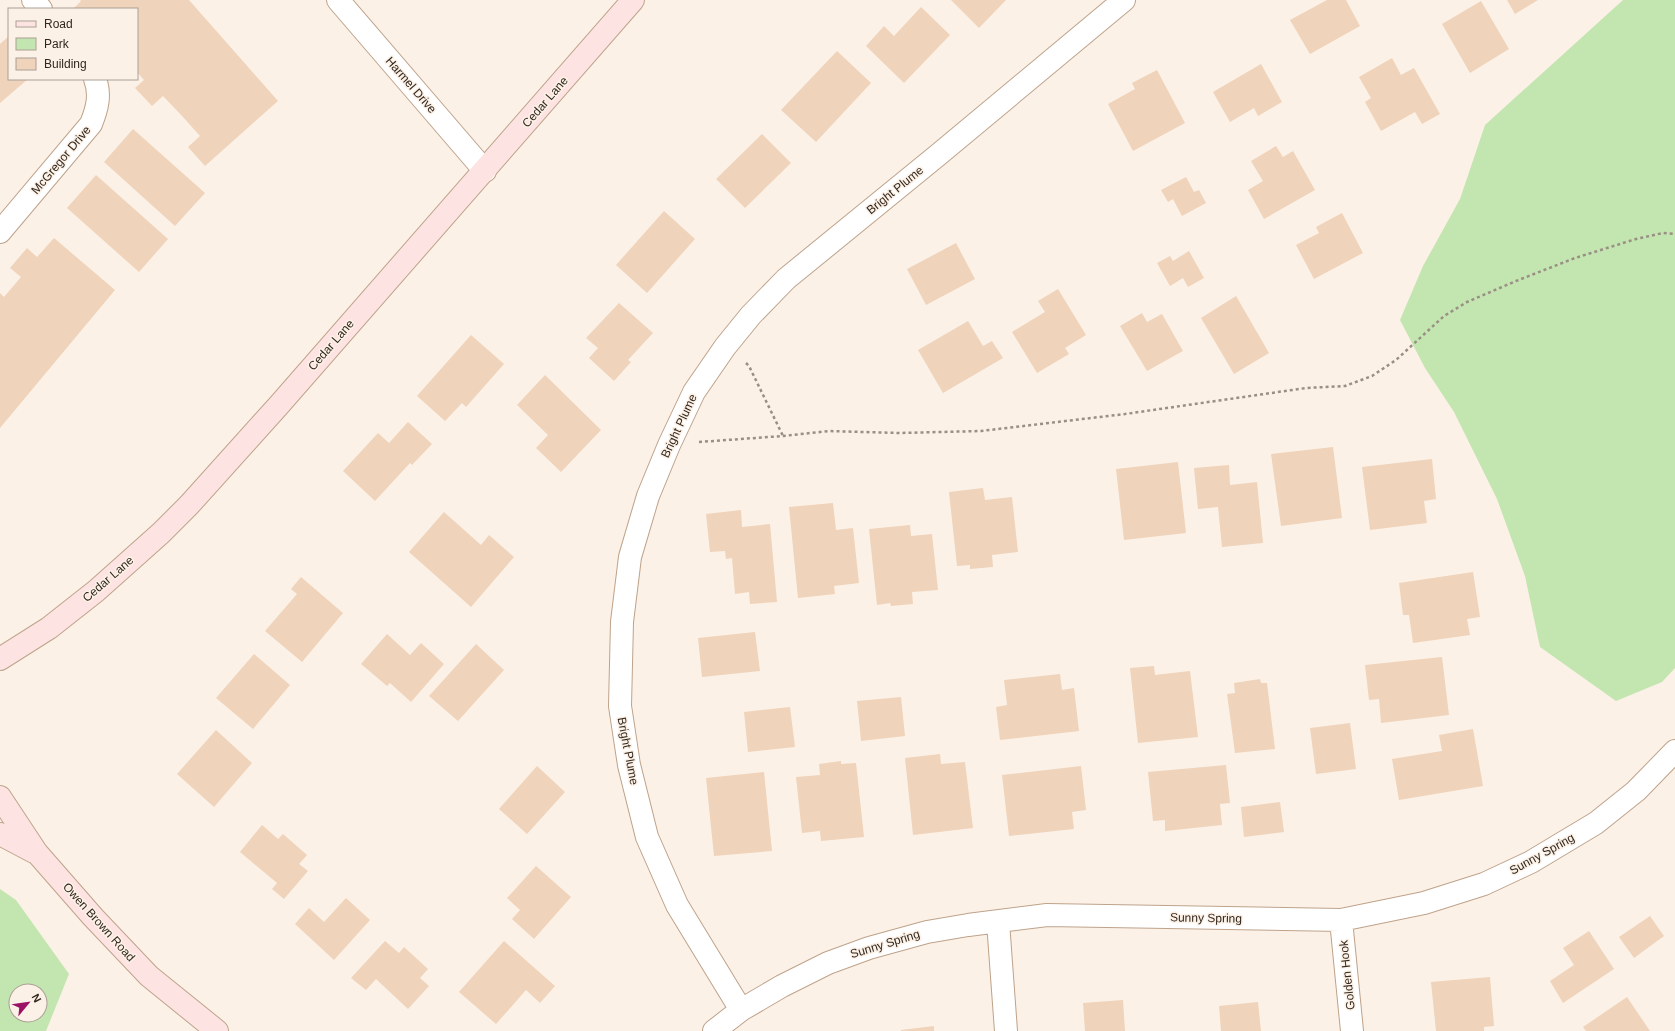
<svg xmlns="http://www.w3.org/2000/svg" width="1675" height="1031" font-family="Arial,sans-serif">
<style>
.green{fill:#c3e5b0;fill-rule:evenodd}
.building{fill:#efd3ba}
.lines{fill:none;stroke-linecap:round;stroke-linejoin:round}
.street-casing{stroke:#bea38b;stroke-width:24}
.secondary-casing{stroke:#bea38b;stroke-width:24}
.path{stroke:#9a8f85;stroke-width:2.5;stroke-dasharray:3 3;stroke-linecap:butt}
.street{stroke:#fff;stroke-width:22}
.secondary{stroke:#fde4e2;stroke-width:22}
.labels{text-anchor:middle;stroke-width:3;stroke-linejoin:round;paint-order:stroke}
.street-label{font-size:12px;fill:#32271d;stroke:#fcf1e7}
</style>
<rect width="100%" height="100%" fill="#fcf1e7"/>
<!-- green -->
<path class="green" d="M1623 0H1675V668L1662 682 1616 701 1540 647 1525 576 1497 499 1454 412 1425 368 1400 320 1423 266 1460 199 1485 125Z
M0 889 16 900 69 974 46 1031H0ZM16 991H40V1015H16Z"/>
<!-- building -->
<path class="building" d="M80 0H189L278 101 205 166 188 147 200 136 183 117 163 96 152 106 135 88 144 80 137 72V9H74V8L81 1Z
M951 0H1006L979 28Z
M1327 0H1346L1360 26 1310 54 1290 20Z
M1507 0H1538L1515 14Z
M1481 1 1509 49 1470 73 1442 24Z
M921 7 950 35 904 83 866 46 884 26 894 36Z
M9 36V79H28L0 103V44Z
M837 51 871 83 816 142 781 110Z
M1392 58 1401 75 1414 68 1440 114 1422 124 1415 112 1381 131 1365 102 1371 98 1359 77Z
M1261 64 1282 102 1258 116 1254 108 1230 122 1213 92Z
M1157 70 1185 123 1133 151 1108 104 1135 89 1132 83Z
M133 129 205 193 175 226 104 162Z
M762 134 791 163 745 208 716 179Z
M1276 146 1283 157 1293 151 1315 190 1264 219 1248 190 1263 181 1251 161Z
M96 175 168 239 139 272 67 208Z
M1186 177 1194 192 1199 190 1206 203 1182 216 1173 199 1168 202 1161 190Z
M664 211 695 239 647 293 616 265Z
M1342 213 1363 253 1314 279 1296 245 1319 233 1316 227Z
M54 238 115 290 0 428V293L4 297 21 277 10 268 27 248 37 257Z
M956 243 975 279 926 305 907 269Z
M1189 251 1204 278 1188 287 1183 278 1170 286 1157 263 1170 256 1173 261Z
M1058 289 1086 335 1065 348 1069 354 1037 373 1012 332 1045 312 1038 301Z
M1236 296 1269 353 1234 374 1201 318Z
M619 303 653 333 628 360 631 362 614 381 589 358 598 348 586 338Z
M1142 313 1147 322 1162 314 1183 351 1147 371 1120 326Z
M968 321 983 346 992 341 1003 358 943 393 918 350Z
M471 335 504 364 466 407 462 403 445 421 417 396Z
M545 375 601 430 561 472 536 448 548 435 517 405Z
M408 422 432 444 412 465 410 463 375 501 343 471 378 433 389 443Z
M1333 447 1342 518 1281 526 1271 454Z
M1432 459 1436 499 1424 501 1427 523 1370 530 1362 467Z
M1178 462 1186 533 1124 540 1116 469Z
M1229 465 1230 485 1257 482 1263 543 1222 547 1218 507 1198 509 1194 468Z
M983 488 985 500 1012 497 1018 552 992 555 993 567 970 569V565L957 566 949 492Z
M833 503 836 530 853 528 859 583 834 586 835 594 798 598 789 507Z
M741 510 742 527 770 524 777 602 750 604 749 592 735 594 732 558 726 559 725 551 710 552 706 514Z
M444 512 481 545 489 535 514 557 471 607 409 552Z
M910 525 911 536 932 534 938 590 912 592 913 604 891 606 890 603 877 605 869 529Z
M1473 572 1480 617 1467 619 1470 635 1413 643 1409 615H1403L1399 583Z
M301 577 343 613 302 662 265 631 297 594 291 589Z
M755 632 760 671 702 677 698 638Z
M387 634 410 655 421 643 444 664 411 702 390 683 387 686 361 664Z
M476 644 504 670 458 721 429 696Z
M254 654 290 685 253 729 216 698Z
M1442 657 1449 715 1381 723 1379 699 1369 700 1365 665Z
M1154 666 1155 675 1190 671 1198 737 1138 743 1130 668Z
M1060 674 1062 690 1074 688 1079 731 1000 740 996 707 1007 705 1004 680Z
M1260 679 1261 683H1267L1275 749 1235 753 1227 694 1235 693 1234 683Z
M901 697 905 736 861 741 857 701Z
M790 707 795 747 748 752 744 712Z
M1350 723 1356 769 1316 774 1310 728Z
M1473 729 1483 786 1399 800 1392 759 1442 751 1439 735Z
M216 730 252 763 214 807 177 774Z
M940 754 941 764 965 762 973 828 913 835 905 758Z
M841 761V764L856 763 864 837 821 841 820 831 802 833 796 777 820 775 819 764Z
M1226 765 1230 803 1220 804 1222 825 1165 831V820L1153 821 1148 772Z
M537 766 565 792 527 834 499 809Z
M1081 766 1086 810 1072 812 1074 829 1009 836 1002 775Z
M764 772 772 851 714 856 706 778Z
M1280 802 1284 832 1244 837 1241 807Z
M262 825 278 839 283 834 307 855 299 864 308 871 284 899 272 889 277 883 240 852Z
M536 866 571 897 534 939 512 919 520 910 507 898Z
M346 898 370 920 334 960 295 924 309 908 324 922Z
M1650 916 1664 936 1634 958 1619 937Z
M1589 931 1614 969 1563 1003 1550 981 1574 965 1563 948Z
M385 941 399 953 404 947 428 969 420 978 429 986 408 1009 376 979 366 990 351 978Z
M504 941 555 986 540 1003 526 990 496 1024 459 992Z
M1490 977 1494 1026 1484 1027V1031H1436L1431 982Z
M1627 997 1650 1031H1586L1583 1027Z
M1123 1000 1125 1031H1085L1083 1003Z
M1258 1002 1261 1031H1221L1219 1006Z
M934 1026V1031H901V1030Z"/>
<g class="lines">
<defs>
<path id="street" d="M33 0 41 9
M338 0 485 171
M0 232 91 124C97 109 101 95 95 79
M1341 920 1352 1031
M998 922 1006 1031
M741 1010 677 905 647 837 629 765 620 706 622 622 630 557 648 496 669 445 694 392 725 347 751 315 786 279 938 155 1124 0
M714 1031 741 1010 782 986 828 963 869 948 927 932 968 925 1047 915 1341 920 1424 903 1484 884 1531 862 1596 823 1636 791 1675 751"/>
<path id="secondary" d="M0 659 49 628 96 591 161 533 189 505 279 405 633 0
M0 797 37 853 93 917 149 976 217 1031
M0 834 34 852"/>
</defs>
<!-- street casing -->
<use href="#street" class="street-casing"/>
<!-- secondary casing -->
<use href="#secondary" class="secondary-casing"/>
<!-- path -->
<path class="path" d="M746 363 749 366 783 436
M699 442 783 436 829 431 900 433 981 431 1125 414 1306 388 1345 386 1372 376 1396 360 1444 316 1467 302 1516 281 1575 258 1636 239 1663 233 1675 234"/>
<!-- street -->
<use href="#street" class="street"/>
<!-- secondary -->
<use href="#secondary" class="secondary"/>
</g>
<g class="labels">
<!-- street labels -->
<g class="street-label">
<text transform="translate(411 85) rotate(49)" y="4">Harmel Drive</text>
<text transform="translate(545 102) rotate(-49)" y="4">Cedar Lane</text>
<text transform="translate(61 160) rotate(-50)" y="4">McGregor Drive</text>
<text transform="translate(895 190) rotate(-39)" y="4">Bright Plume</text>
<text transform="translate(331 345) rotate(-49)" y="4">Cedar Lane</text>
<text transform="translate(679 426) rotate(-65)" y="4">Bright Plume</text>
<text transform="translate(108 579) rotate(-41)" y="4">Cedar Lane</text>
<text transform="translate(628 751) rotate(79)" y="4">Bright Plume</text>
<text transform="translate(1542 854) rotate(-29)" y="4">Sunny Spring</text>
<text transform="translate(1206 918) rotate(1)" y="4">Sunny Spring</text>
<text transform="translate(99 922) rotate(48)" y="4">Owen Brown Road</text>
<text transform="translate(885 944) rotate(-17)" y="4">Sunny Spring</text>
<text transform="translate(1347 975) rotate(-96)" y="4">Golden Hook</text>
</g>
</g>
<!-- legend -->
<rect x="8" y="8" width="130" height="72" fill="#fcf1e7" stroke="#aba096"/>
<rect x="16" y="21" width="20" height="6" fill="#fde4e2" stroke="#aba096"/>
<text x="44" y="28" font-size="12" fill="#32271d">Road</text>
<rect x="16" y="38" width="20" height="12" fill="#c3e5b0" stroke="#aba096"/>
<text x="44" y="48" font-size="12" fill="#32271d">Park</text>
<rect x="16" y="58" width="20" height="12" fill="#efd3ba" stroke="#aba096"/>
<text x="44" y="68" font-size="12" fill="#32271d">Building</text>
<!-- north arrow -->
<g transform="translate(28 1003) rotate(61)"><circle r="19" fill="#fcf1e7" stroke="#aba096"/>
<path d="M0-3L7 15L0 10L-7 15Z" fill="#9a1365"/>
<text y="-6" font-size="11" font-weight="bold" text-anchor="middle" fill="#32271d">N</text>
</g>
</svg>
